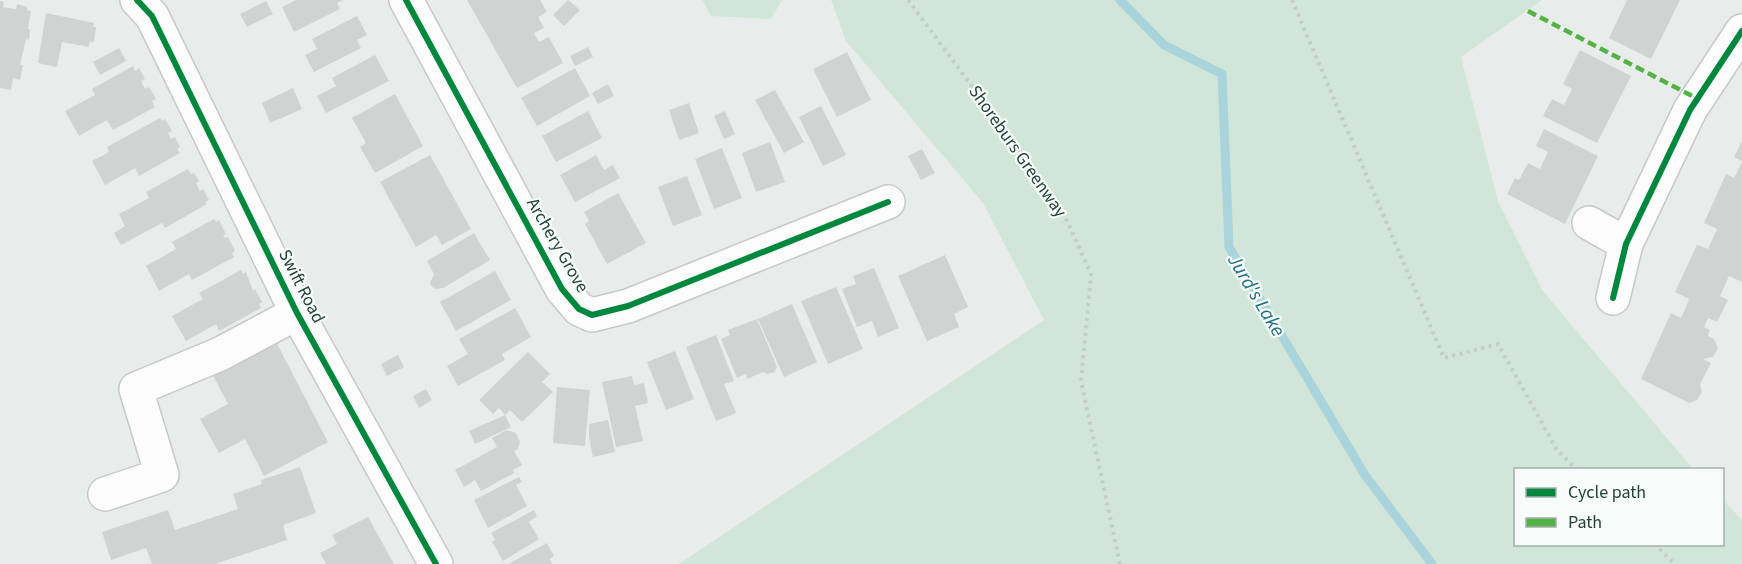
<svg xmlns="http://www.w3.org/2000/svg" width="1742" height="564" font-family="'Source Sans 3',sans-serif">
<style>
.green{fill:#d1e6d8}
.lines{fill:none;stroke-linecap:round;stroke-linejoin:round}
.stream{stroke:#a9d4db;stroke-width:9}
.building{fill:#cfd4d2}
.minor-casing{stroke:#c5cac8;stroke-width:36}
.path{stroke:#c3ccca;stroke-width:4;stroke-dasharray:3 4.5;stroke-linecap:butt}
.minor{stroke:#fcfcfc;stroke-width:33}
.quiet{stroke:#55b346;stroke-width:4.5;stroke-dasharray:9 4.5;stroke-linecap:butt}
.cycleway-casing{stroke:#f7fbf9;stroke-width:10}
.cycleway{stroke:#00873e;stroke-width:6}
.labels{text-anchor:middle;stroke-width:4.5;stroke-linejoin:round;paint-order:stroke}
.street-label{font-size:18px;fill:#24423a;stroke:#f7fbf9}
.water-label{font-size:20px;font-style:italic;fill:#1c6f80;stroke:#f7fbf9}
</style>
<rect width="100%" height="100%" fill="#e8edeb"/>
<!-- green -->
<path class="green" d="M702 0H782L771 19 711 16Z
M831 0H1542L1461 57 1498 201 1543 291 1693 469 1516 470V544H1722L1723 500 1742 520V564H679L1044 320 983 203 846 41Z"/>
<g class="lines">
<!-- stream -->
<path class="stream" d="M1120 0 1164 45 1222 74 1229 247 1365 475 1432 564"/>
</g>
<!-- building -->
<path class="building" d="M296 0H343L337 3 340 9 294 32 282 7Z
M467 0H540L547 12 538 17 544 28 534 33 539 42 549 37 563 63 517 88Z
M568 0 580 10 564 26 553 15Z
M1627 0H1680L1651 59 1609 38Z
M0 1 4 2 3 7 16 9 17 4 27 7V10L31 11 28 29H30L29 40 26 39 20 65H23L20 80 13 78 11 90 0 88Z
M266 1 273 14 247 27 240 14Z
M46 13 94 23 93 27H96L94 42H90L89 47 62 42 57 67 38 63Z
M357 16 367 35 357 40 361 48 314 72 305 55 317 49 312 39Z
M588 47 593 57 575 66 570 56Z
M119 48 126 61 100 75 93 62Z
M1580 50 1631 76 1597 143 1543 116 1552 99 1564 105 1572 89 1563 84Z
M847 52 871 100 837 117 813 69Z
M375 55 389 81 326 113 317 96 336 86 332 78Z
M133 66 135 71 139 68 145 79 141 81 145 89 149 87 156 99 152 101 155 107 113 130 107 120 79 136 65 111 95 95 92 89Z
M575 68 590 96 537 126 521 98Z
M608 84 614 96 598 104 592 93Z
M293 88 302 109 270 123 262 103Z
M775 90 804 142 784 153 755 100Z
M395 94 423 146 375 173 360 147 366 143 352 118Z
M689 103 699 133 679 140 669 110Z
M821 106 846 155 823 166 799 117Z
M588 111 602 138 556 162 542 136Z
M725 111 735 134 724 139 714 116Z
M160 118 162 121 165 119 172 131 168 133 171 139 175 137 180 147 177 149 180 153 139 176 135 168 105 185 92 161 109 152 107 147Z
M1544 129 1598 156 1565 224 1507 194 1515 178 1519 180 1528 163 1540 169 1548 152 1536 146Z
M1742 141V161L1734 157Z
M770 142 785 182 756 192 742 153Z
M722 148 742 198 714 209 695 159Z
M922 149 935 173 921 180 908 156Z
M430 155 471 229 442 245 436 235 416 247 380 182Z
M596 155 604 170 613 165 620 178 575 202 560 175Z
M1742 162V282L1729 276 1720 296 1728 300 1717 322 1708 318 1704 327 1710 330 1708 336 1714 339 1718 348 1713 357 1703 359 1711 363 1700 384 1702 392 1697 400 1689 403 1641 379 1671 313 1681 318 1686 307 1689 299 1675 292 1697 245 1708 249 1717 229 1704 223 1726 174 1734 178Z
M188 169 191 174 194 173 199 181 196 183 200 191 203 189 209 200 205 202 207 204 165 228 162 223 121 245 114 233 125 226 119 214 149 198 146 192Z
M687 176 702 215 673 226 658 187Z
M618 193 646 243 607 264 585 224 589 221 584 212Z
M214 219 216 222 219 220 226 234 223 235 225 238 228 237 235 251 232 253 234 257 192 280 189 274 159 291 146 266 176 249 172 242Z
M474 233 490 260 443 288 436 289 432 287 430 283 434 274 427 261Z
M945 255 968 307 954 314 959 327 927 341 898 276Z
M874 268 899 328 878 337 872 321 857 327 842 289 856 284 853 276Z
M241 270 243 274 246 272 253 291 255 289 262 302 259 304 261 308 219 331 216 324 186 341 172 316 203 299 199 293Z
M495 271 511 300 456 331 440 302Z
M836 287 863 349 828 364 801 301Z
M792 304 817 362 784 377 758 319Z
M515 308 531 337 502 354 505 360 458 386 447 366 468 354 459 339Z
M757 319 777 367 774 372 768 374 763 372 747 379 746 374 737 378 721 339 730 335 728 330Z
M716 335 734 381 724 384 736 413 716 421 686 347Z
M273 336 328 442 264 476 245 439 219 453 200 419 228 404 210 370Z
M675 351 694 399 666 410 647 362Z
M528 352 550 374 542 382 553 392 522 422 510 410 505 415 499 408 493 414 479 400Z
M398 355 404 367 387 376 381 364Z
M632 376 634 385 644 383 648 403 635 406 643 441 616 447 602 382Z
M557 387 590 390 585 446 553 443Z
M426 389 432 400 419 408 413 396Z
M505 415 511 427 475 444 469 431Z
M608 420 615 452 593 457 589 437V424Z
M506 430 516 433 520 442 518 449 514 451 522 465 513 470 514 473 481 491 475 480 464 487 455 470 497 447 492 438Z
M300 467 316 513 283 525 287 540 215 564H152L146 548 111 560 102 532 168 510 175 530 238 509 233 494 262 484 261 480Z
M519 477 522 482 516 485 527 506 488 528 474 500Z
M534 510 537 516 529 522 539 539 503 561 492 542 495 540 491 533Z
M368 517 394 564H326L320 553 337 544 332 535Z
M547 543 554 556 550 559 552 564H508Z"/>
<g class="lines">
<defs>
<path id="minor" d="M137 0 152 16 297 313 436 564
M406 0 562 289 579 309 592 315 628 306 888 202
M1589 223 1626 244
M1613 298 1626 244 1690 110 1742 31
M105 494 162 475 136 389 220 354 297 313"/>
</defs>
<!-- minor casing -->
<use href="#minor" class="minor-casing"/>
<!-- path -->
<path class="path" d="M908 0 1060 205 1091 274 1081 381 1120 564
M1292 0 1444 358 1498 344 1557 450 1577 470
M1654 544 1675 564"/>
<!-- minor -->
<use href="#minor" class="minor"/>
<!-- quiet -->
<path class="quiet" d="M1528 11 1698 99"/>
<defs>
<path id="cycleway" d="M137 0 152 16 297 313 436 564
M406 0 562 289 579 309 592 315 628 306 888 202
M1613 298 1626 244 1690 110 1742 31"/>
</defs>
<!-- cycleway casing -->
<use href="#cycleway" class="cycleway-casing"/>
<!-- cycleway -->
<use href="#cycleway" class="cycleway"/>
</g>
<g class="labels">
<!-- street labels -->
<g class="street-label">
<text transform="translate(1018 151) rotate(55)" y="6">Shoreburs Greenway</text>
<text transform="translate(558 245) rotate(60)" y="6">Archery Grove</text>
<text transform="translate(302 286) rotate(63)" y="6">Swift Road</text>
</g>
<!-- water labels -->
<g class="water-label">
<text transform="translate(1257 295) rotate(59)" y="7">Jurd's Lake</text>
</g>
</g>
<!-- legend -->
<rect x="1514" y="468" width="210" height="78" fill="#f7fbf9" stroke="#a3b1ad" stroke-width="1.5"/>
<rect x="1526" y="488" width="30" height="9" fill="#00873e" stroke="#a3b1ad" stroke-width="1.5"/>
<text x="1568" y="498" font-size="18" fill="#24423a">Cycle path</text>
<rect x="1526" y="518" width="30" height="9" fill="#55b346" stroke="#a3b1ad" stroke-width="1.5"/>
<text x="1568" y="528" font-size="18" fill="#24423a">Path</text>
</svg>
